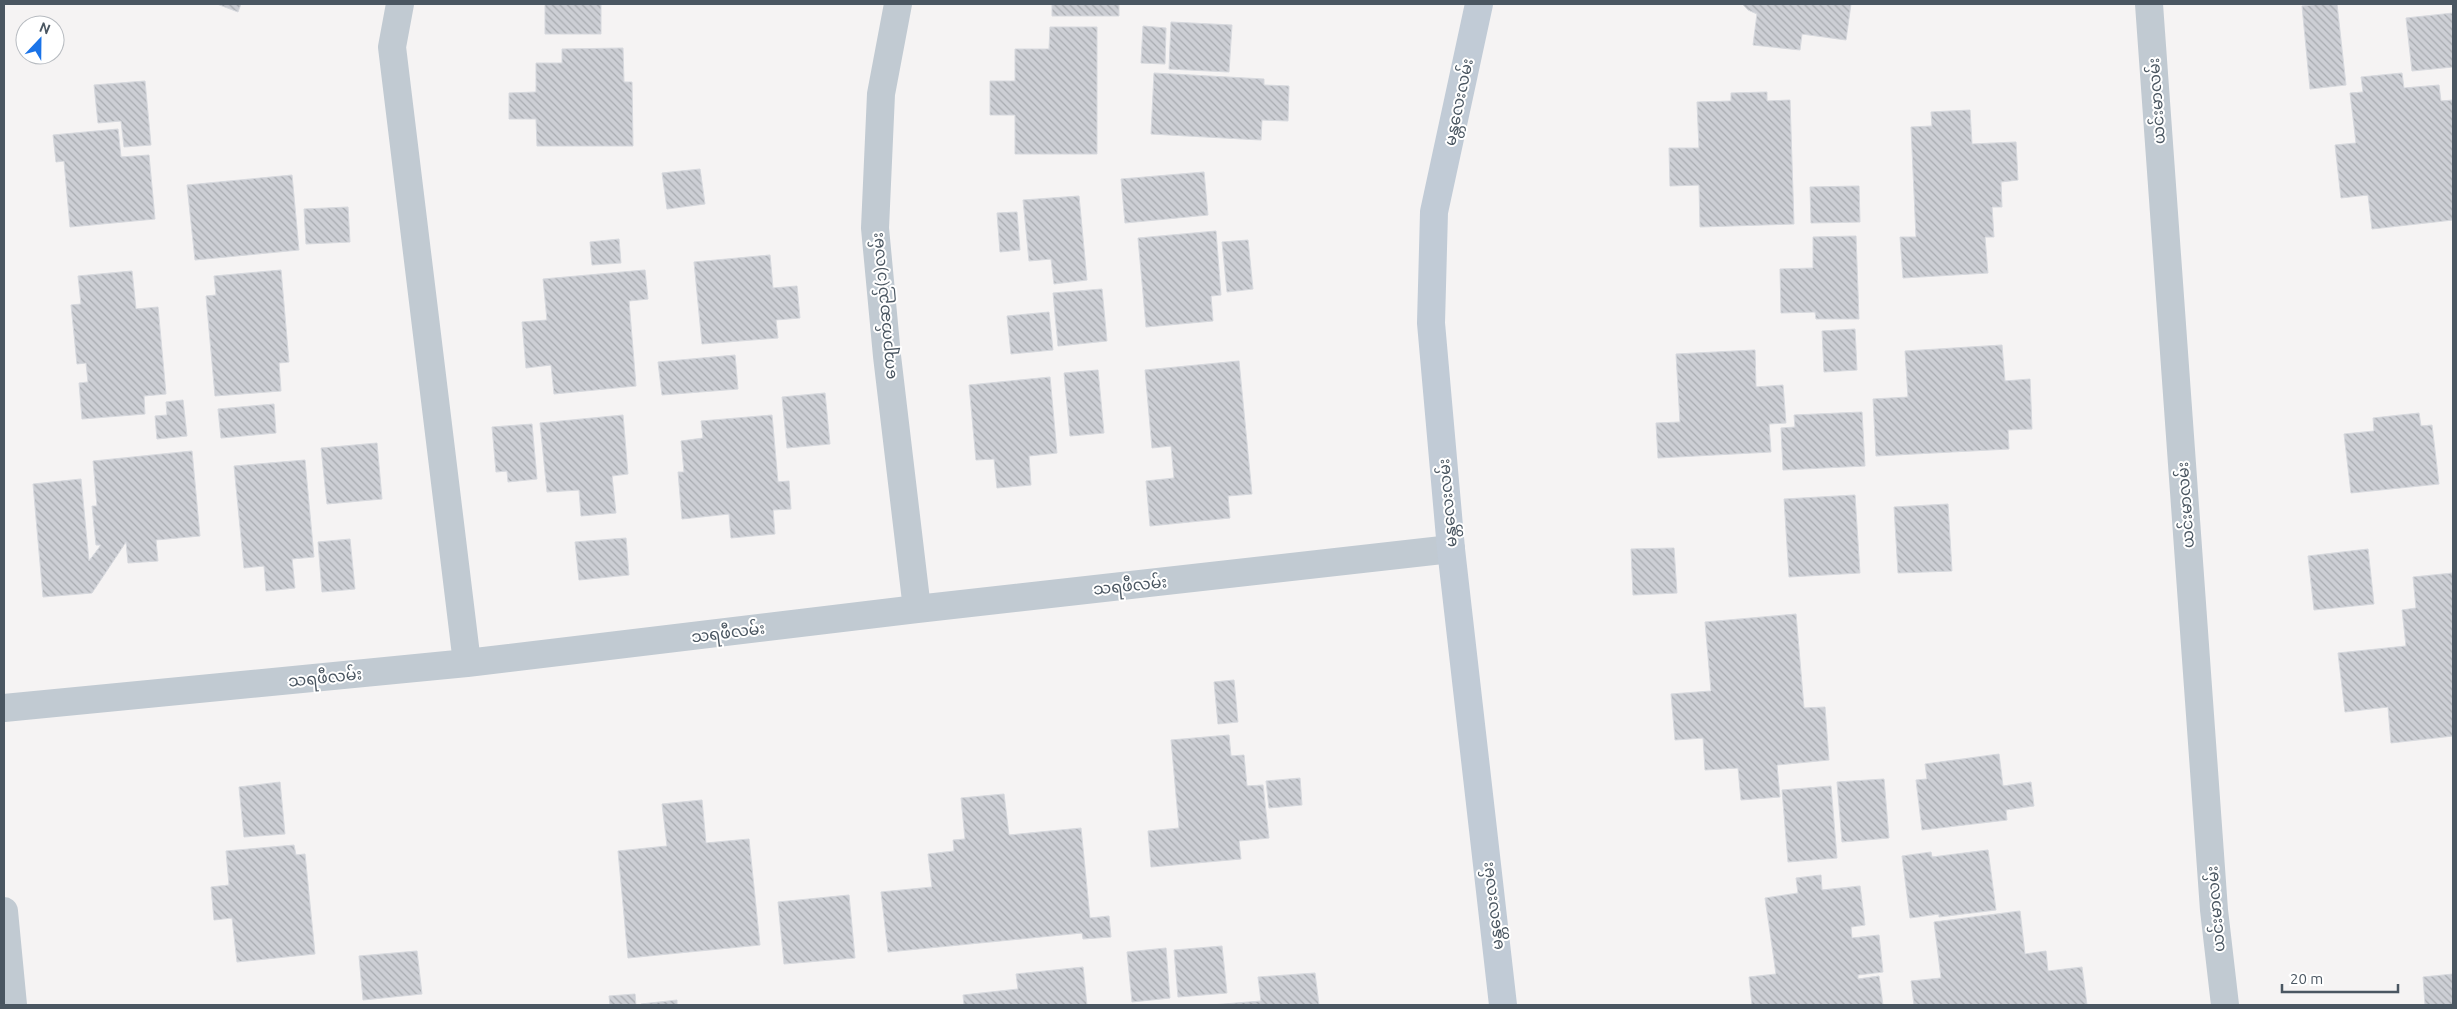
<svg xmlns="http://www.w3.org/2000/svg" width="2457" height="1009" font-family="Ubuntu,'Noto Sans Myanmar',sans-serif">
<style>
.building{fill:url(#building-back-hatch);stroke:#d7d9de}
.lines{fill:none;stroke-linecap:round;stroke-linejoin:round}
.street{stroke:#c1cad2;stroke-width:28}
.secondary{stroke:#c1cbd6;stroke-width:28}
.labels{text-anchor:middle;stroke-width:4;stroke-linejoin:round;paint-order:stroke}
.street-label{font-size:16px;fill:#4a5661;stroke:#fff}
</style>
<defs>
<pattern id="building-back-hatch" width="6" height="6" patternUnits="userSpaceOnUse" patternTransform="scale(1.25)"><rect width="6" height="6" fill="#cdcfd5"/><path d="M-1 5l2 2M0 0l6 6M5-1l2 2" fill="none" stroke="#a8abb0"/></pattern>
</defs>
<rect width="100%" height="100%" fill="#f5f3f3"/>
<!-- building -->
<path class="building" d="M217 4H241L238 12Z
M545 4H601V34H545Z
M1052 4H1119V16H1052Z
M1742 4H1851L1846 40 1802 34 1800 50 1753 45 1757 14 1748 10Z
M2321 4H2337L2346 85 2310 89 2302 6Z
M2453 13V67L2412 71 2406 18Z
M1171 22 1232 25 1229 72 1169 69Z
M1143 26 1166 28 1165 64 1141 63Z
M1050 27H1097V154H1015V115H990V81H1015V49H1049Z
M623 48 624 82H632L633 146H537L536 119H509V93L536 92V63H562V49Z
M1154 73 1264 79V85L1289 86 1288 121 1262 120 1261 140 1151 134Z
M2402 73 2404 88 2439 85 2441 101 2453 100V220L2372 229 2368 195 2341 198 2335 145 2356 143 2350 93 2363 92 2361 77Z
M145 81 151 145 124 147 121 121 98 123 94 85Z
M1767 92V101L1790 100 1794 224 1700 227 1699 185 1670 186 1669 148H1699L1697 102 1731 101V93Z
M1970 110 1972 144 2016 142 2018 180 2001 182 2002 207H1992L1994 237H1985L1988 273 1903 278 1900 237H1916L1911 127 1932 126 1931 112Z
M118 129 121 157 149 155 155 219 70 227 64 161 56 162 53 135Z
M700 169 705 204 667 209 662 173Z
M1204 172 1208 215 1125 223 1121 179Z
M292 175 299 250 195 260 187 185Z
M1859 186 1860 222 1811 223 1810 187Z
M1079 196 1087 280 1054 284 1051 259 1029 261 1023 200Z
M348 207 350 242 306 244 304 209Z
M1017 212 1020 250 1000 252 997 213Z
M1216 231 1221 295 1211 296 1213 321 1146 327 1138 238Z
M1856 236 1859 319H1816L1815 312 1781 313 1780 269 1813 268V237Z
M619 239 621 263 592 265 590 242Z
M1248 240 1253 289 1227 292 1222 242Z
M770 255 773 288 797 286 800 318 776 320 778 338 702 344 694 262Z
M281 270 289 362 279 363 281 391 215 396 206 296 216 295 214 276Z
M645 270 648 299 629 301 636 386 554 394 551 365 526 368 522 322 547 320 543 279Z
M132 271 136 309 158 307 166 394 144 396 145 414 82 419 79 383 88 382 86 363 77 364 71 305 81 304 78 276Z
M1102 289 1107 341 1058 346 1053 293Z
M1049 312 1053 350 1011 354 1007 316Z
M1855 329 1857 370 1824 372 1822 331Z
M2002 345 2005 381 2030 379 2032 429 2008 430 2009 449 1876 456 1873 399 1908 397 1905 351Z
M1755 350 1756 387 1783 385 1786 423 1769 424 1771 452 1658 458 1656 423 1680 422 1676 354Z
M735 355 738 389 662 395 658 362Z
M1239 361 1252 494 1228 496 1230 518 1150 526 1146 481 1174 478 1171 446 1152 448 1145 370Z
M1098 370 1104 433 1070 436 1064 373Z
M1050 377 1057 453 1029 456 1031 485 997 488 994 459 976 460 969 385Z
M825 393 830 444 787 448 782 397Z
M183 400 187 436 157 439 155 416 167 415 166 402Z
M274 404 276 433 221 438 218 409Z
M1862 412 1865 466 1783 470 1781 428 1795 427 1794 415Z
M2419 413 2421 426 2432 425 2439 484 2351 493 2344 434 2374 431 2373 418Z
M623 415 628 474 612 476 616 513 581 516 579 490 547 492 540 423Z
M772 415 778 482 789 481 791 509 773 510 775 534 731 538 729 514 682 519 678 472H684L681 441 703 438 701 421Z
M532 424 537 479 508 482 507 471 496 472 492 427Z
M377 443 382 499 327 504 321 448Z
M192 451 200 536 156 540 158 561 128 563 126 542 92 593 43 597 33 484 81 479 89 561 101 545H96L92 506H97L93 461Z
M305 460 314 557 292 559 295 588 266 591 264 566 244 568 234 466Z
M1855 495 1860 573 1789 577 1784 499Z
M1948 504 1952 571 1898 573 1894 507Z
M626 538 629 575 579 580 575 542Z
M350 539 355 589 322 592 318 542Z
M1674 548 1677 593 1633 595 1631 549Z
M2368 549 2374 604 2314 610 2308 556Z
M2453 573V736L2391 743 2388 707 2345 712 2338 653 2406 646 2402 610 2416 608 2413 577Z
M1796 614 1804 708 1825 707 1829 760 1777 765 1780 797 1741 800 1738 768 1705 770 1703 738 1675 740 1671 694 1711 691 1705 622Z
M1234 680 1238 722 1218 724 1214 682Z
M1229 735 1231 756 1244 755 1247 786 1263 785 1269 838 1239 841 1241 859 1151 867 1148 831 1179 828 1171 740Z
M1999 754 2003 786 2031 782 2034 806 2006 810 2007 820 1922 830 1916 780 1927 779 1925 764Z
M1300 778 1302 805 1269 808 1266 781Z
M1884 779 1889 838 1842 842 1837 782Z
M280 782 285 834 244 837 239 787Z
M1831 786 1837 858 1788 862 1782 790Z
M1004 794 1009 835 1081 828 1090 918 1109 916 1111 937 1083 939 1082 933 888 952 881 892 932 887 928 854 954 851 953 840 965 839 961 798Z
M702 800 706 843 749 839 760 945 628 958 618 851 667 846 662 804Z
M294 845 296 855 305 854 315 954 237 962 232 918 214 920 211 887 229 885 226 851Z
M1988 850 1996 910 1939 917V914L1910 918 1902 856 1931 852 1932 857Z
M1821 875 1822 890 1860 886 1865 925 1851 927 1852 938 1879 935 1883 972 1858 975V979L1879 976 1883 1005H1752L1749 977 1776 974 1765 898 1798 893 1796 878Z
M849 895 855 958 784 964 778 902Z
M2020 911 2025 954 2046 951 2048 971 2082 967 2087 1005H1914L1911 981 1941 978 1934 922Z
M1222 946 1227 993 1178 997 1174 950Z
M1166 948 1170 998 1132 1002 1127 952Z
M417 951 422 994 363 1000 359 956Z
M1083 967 1087 1005H964L963 995 1018 989 1016 974Z
M1315 973 1319 1005H1211L1261 1001 1258 977Z
M2453 974V1005H2425L2423 977Z
M635 994 636 1005H610L609 996Z
M677 1000V1005H641V1004Z"/>
<g class="lines">
<!-- street -->
<path class="street" d="M400 4 392 47 467 663
M898 4 881 94 875 228 887 356 917 609
M2149 4 2214 910 2225 1005
M4 708 467 663 917 609 1451 549
M4 911 13 1005"/>
<!-- secondary -->
<path class="secondary" d="M1479 4 1434 212 1431 323 1451 549 1503 1005"/>
</g>
<g class="labels">
<!-- street labels -->
<g class="street-label">
<text transform="translate(2156 101) rotate(-94)" y="6">ယင်းမာလမ်း</text>
<text transform="translate(1458 102) rotate(-78)" y="6">မန္တလေးလမ်း</text>
<text transform="translate(883 306) rotate(-95)" y="6">ကျောက်ဆည်(၁)လမ်း</text>
<text transform="translate(1447 503) rotate(-95)" y="6">မန္တလေးလမ်း</text>
<text transform="translate(2185 505) rotate(-94)" y="6">ယင်းမာလမ်း</text>
<text transform="translate(1130 585) rotate(-6)" y="6">သရဖီလမ်း</text>
<text transform="translate(728 632) rotate(-7)" y="6">သရဖီလမ်း</text>
<text transform="translate(325 677) rotate(-6)" y="6">သရဖီလမ်း</text>
<text transform="translate(1492 906) rotate(-97)" y="6">မန္တလေးလမ်း</text>
<text transform="translate(2215 909) rotate(-95)" y="6">ယင်းမာလမ်း</text>
</g>
</g>
<!-- border -->
<rect width="2457" height="1009" fill="none" stroke="#4a5661" stroke-width="10"/>
<!-- north arrow -->
<g transform="translate(40 40) rotate(22)"><circle r="24" fill="#ffffff" stroke="#b7bbc0"/>
<path d="M0-4L9 19L0 12L-9 19Z" fill="#1a73e8"/>
<text y="-8" font-size="14" font-weight="bold" text-anchor="middle" fill="#4a5661">N</text>
</g>
<!-- scale -->
<path d="M2282 984v8h116v-8" fill="none" stroke="#4a5661" stroke-width="2.5"/>
<text x="2290" y="984" font-size="15" fill="#4a5661" stroke="#ffffff" stroke-width="4" paint-order="stroke">20 m</text>
</svg>
